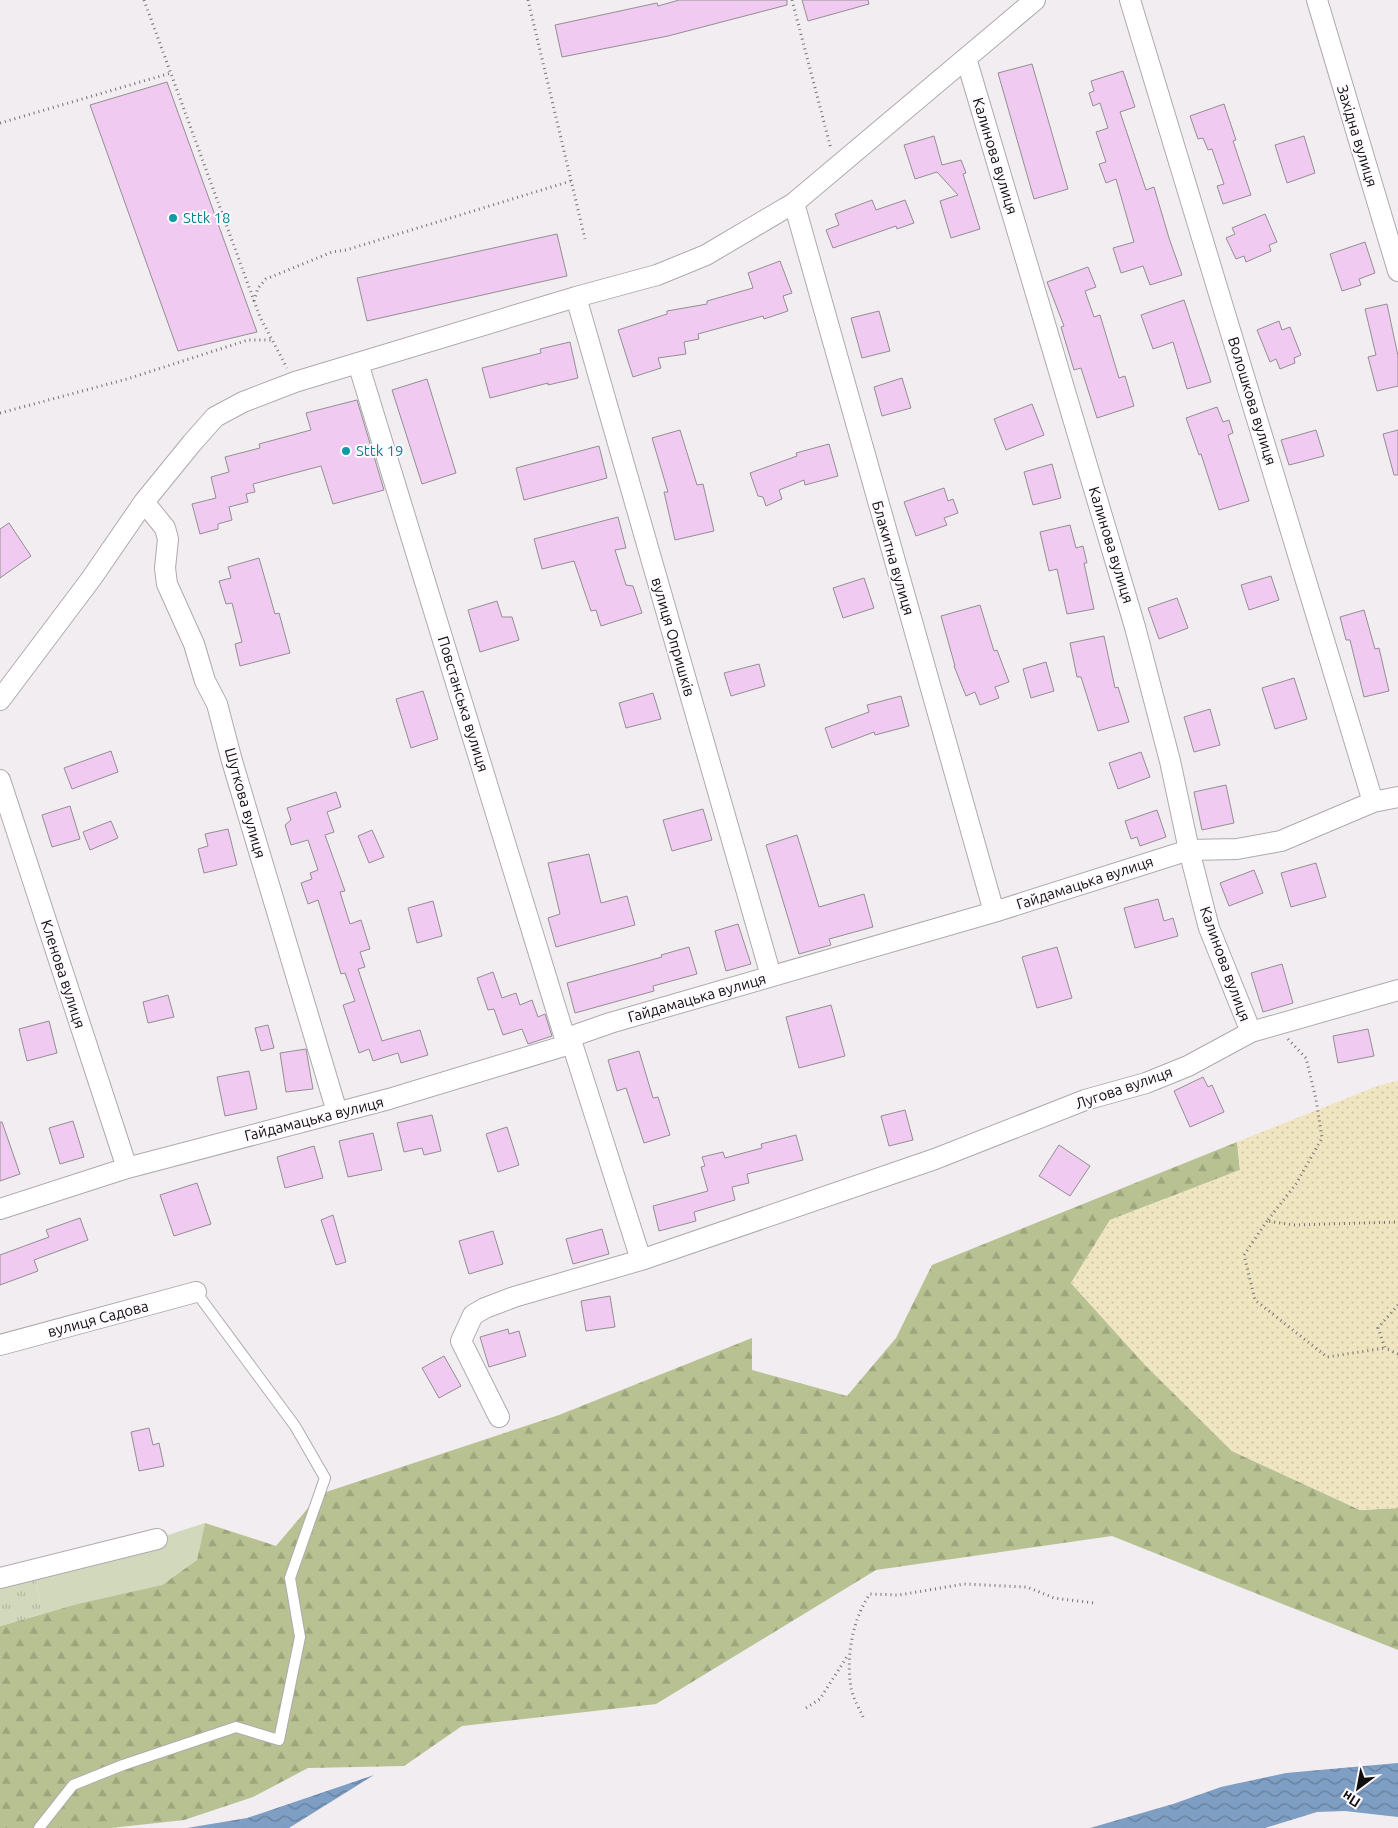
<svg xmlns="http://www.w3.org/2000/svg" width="1398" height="1828" font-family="Ubuntu,sans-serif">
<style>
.grass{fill:#d2d8bb}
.forest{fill:url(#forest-firs)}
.sand{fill:url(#sand-dots)}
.park{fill:url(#park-tufts)}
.water{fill:url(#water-waves)}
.building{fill:#f0caf0;stroke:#938f93}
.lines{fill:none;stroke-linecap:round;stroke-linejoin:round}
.service-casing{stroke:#aeaaae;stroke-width:12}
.minor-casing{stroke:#aeaaae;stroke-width:22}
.path{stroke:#767376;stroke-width:3;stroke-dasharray:1 4;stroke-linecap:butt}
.service{stroke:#fff;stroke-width:10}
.minor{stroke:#fff;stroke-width:20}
.culture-dot{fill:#0f9aa8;stroke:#fffaff;stroke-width:2}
.labels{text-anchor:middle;stroke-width:4;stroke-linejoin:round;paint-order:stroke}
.street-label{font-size:15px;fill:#100f10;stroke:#fffaff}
.culture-label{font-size:15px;fill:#0d838f;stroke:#fffaff;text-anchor:start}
</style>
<defs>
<pattern id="forest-firs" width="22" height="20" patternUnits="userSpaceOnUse" patternTransform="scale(1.25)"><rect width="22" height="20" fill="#b8c191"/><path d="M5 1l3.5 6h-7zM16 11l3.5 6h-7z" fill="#9da57c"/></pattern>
<pattern id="sand-dots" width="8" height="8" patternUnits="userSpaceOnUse" patternTransform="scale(1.25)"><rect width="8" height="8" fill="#efe5c0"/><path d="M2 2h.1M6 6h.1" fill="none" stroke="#ccc3a4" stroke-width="1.8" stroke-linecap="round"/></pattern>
<pattern id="park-tufts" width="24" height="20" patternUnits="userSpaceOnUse" patternTransform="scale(1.25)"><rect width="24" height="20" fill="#d2d8bb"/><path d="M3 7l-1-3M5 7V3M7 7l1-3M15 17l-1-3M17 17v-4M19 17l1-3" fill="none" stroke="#b3b8a0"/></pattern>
<pattern id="water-waves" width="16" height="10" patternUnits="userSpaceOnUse" patternTransform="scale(1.25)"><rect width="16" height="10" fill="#7e9ec3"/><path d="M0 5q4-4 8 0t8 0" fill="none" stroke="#667f9d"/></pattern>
</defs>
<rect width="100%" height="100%" fill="#f1edf1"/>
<!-- grass -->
<path class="grass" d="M205 1523 197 1560 162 1585 42 1614 34 1570 156 1539Z"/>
<!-- forest -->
<path class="forest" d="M1237 1142 1240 1170 1110 1220 1071 1283 1146 1366 1232 1451 1360 1510 1398 1508V1650L1112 1536 876 1570 656 1704 462 1726 404 1766 308 1768 253 1797 184 1820 111 1828H0V1626L78 1604 162 1585 197 1560 205 1523 276 1546 320 1494 559 1415 752 1338V1370L847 1396 896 1338 932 1265Z"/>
<!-- sand -->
<path class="sand" d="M1398 1081V1508L1360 1510 1232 1451 1146 1366 1071 1283 1110 1220 1240 1170 1237 1142 1380 1085Z"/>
<!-- park -->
<path class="park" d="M34 1570 42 1614 0 1626V1578Z"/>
<!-- water -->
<path class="water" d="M1398 1763V1817L1345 1811 1317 1812 1265 1828H1090L1173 1804 1221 1787 1286 1773Z
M374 1775 289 1828H187L247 1818Z"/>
<!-- building -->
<path class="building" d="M679 0H787V5L668 36 562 57 555 25 657 3 658 6Z
M802 0H868L869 4 808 21Z
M1032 64 1068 189 1034 199 998 73Z
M1123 71 1135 107 1120 112 1146 190 1154 187 1169 238 1182 275 1150 285 1143 266 1121 273 1113 248 1134 242 1116 179 1106 183 1099 164 1106 162 1096 132 1108 128 1100 103 1093 106 1089 93 1094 91 1091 81Z
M167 82 257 332 178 351 90 105Z
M1224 104 1236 140 1233 141 1251 195 1223 204 1217 186 1224 184 1212 149 1208 150 1203 138 1198 139 1190 116Z
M934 136 942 165 961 160 966 173 963 174 980 229 951 238 940 201 958 195 937 172 915 179 904 145Z
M1304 136 1315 173 1287 183 1275 145Z
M872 200 876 210 905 200 914 223 897 229 896 226 833 248 826 230 839 225 835 214Z
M1265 214 1277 242 1269 245 1271 251 1246 262 1244 256 1236 259 1226 238 1235 234 1232 228Z
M557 234 567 276 367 321 357 278Z
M1365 242 1375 273 1359 279 1361 285 1342 291 1330 254Z
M780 261 792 293 783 296 788 311 764 319 763 316 698 334 699 339 684 342 686 354 658 358 661 368 633 377 618 330 667 314V311L707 304V301L753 288 748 273Z
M1088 267 1096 287 1085 291 1094 317 1100 315 1119 378 1125 376 1134 406 1097 418 1081 368 1074 370 1061 327 1064 326 1047 282Z
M1184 300 1211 382 1187 389 1173 342 1153 349 1141 315Z
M1387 304 1398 356V386L1377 391 1368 357 1376 355 1365 309Z
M879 311 890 351 862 358 851 318Z
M1279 321 1282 330 1290 327 1301 355 1294 358 1295 363 1280 369 1276 359 1270 362 1257 330Z
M570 342 578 378 548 385V383L490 398 482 368 541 353 540 349Z
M902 378 911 408 882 416 874 387Z
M427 379 456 473 422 484 392 390Z
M357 400 384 490 333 504 321 466 253 484 255 492 246 494 248 502 229 507 232 520 218 524V529L200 534 192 504 216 498 211 477 229 472 225 457 260 448 259 444 311 430 306 413Z
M1032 404 1044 435 1006 450 994 419Z
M1217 407 1223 422 1229 420 1233 433 1228 435 1249 501 1219 510 1201 454 1199 455 1186 418Z
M680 430 697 485 703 484 714 531 675 540 664 492H668L652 438Z
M1316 430 1324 456 1289 465 1281 440Z
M1398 430V475H1394L1383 434Z
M829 444 838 476 805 485 804 480 779 490 782 499 766 506 763 497 758 496 750 473 797 456 796 453Z
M599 446 607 478 524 500 516 468Z
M1052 464 1061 498 1033 505 1024 472Z
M944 488 948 501 953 499 958 513 944 518 947 525 916 536 904 502Z
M618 517 626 548 615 550 626 585 633 586 642 613 601 626 596 610 591 611 574 561 542 569 534 539Z
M9 523 31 556 0 578V529Z
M1070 525 1076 548 1083 546 1087 563H1084L1094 609 1067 614 1057 569 1049 571 1040 532Z
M259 558 275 614 279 613 290 653 240 666 235 644 242 642 232 603 226 604 219 581 231 578 228 567Z
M1271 576 1279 600 1249 610 1241 585Z
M864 578 874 608 843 618 833 588Z
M1177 598 1188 628 1159 639 1148 608Z
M497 601 502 617H512L519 640 480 652 468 610Z
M980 605 994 651 997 650 1009 682 995 687 999 698 980 705 975 692 966 696 954 666H955L941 616Z
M1364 610 1375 649 1379 648 1389 691 1364 697 1350 640H1346L1340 617Z
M1104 636 1115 688 1118 687 1129 722 1098 731 1081 677H1077L1070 643Z
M1046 662 1054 691 1031 698 1023 669Z
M759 664 765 686 731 696 724 673Z
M1294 678 1307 719 1275 729 1262 688Z
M423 691 438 739 411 748 396 699Z
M653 693 661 719 626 728 619 703Z
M901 696 909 726 875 735 874 732 832 748 825 728 869 712 867 705Z
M1210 709 1220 745 1194 752 1184 717Z
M111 751 118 772 72 789 64 768Z
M1141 752 1150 777 1118 789 1109 763Z
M1226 785 1234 823 1202 830 1194 792Z
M336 792 341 807 327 812 334 832 325 835 345 891 340 892 350 924 361 920 370 949 360 952 365 967 358 969 382 1041 420 1030 428 1055 401 1063 398 1053 373 1061 369 1049 359 1053 343 1005 355 1001 345 973 341 974 318 900 308 904 301 883 312 879 310 873 318 870 308 840 291 845 285 825 291 820 287 808Z
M70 806 80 839 52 847 42 815Z
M703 809 712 840 672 851 663 820Z
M1157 810 1166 837 1140 846 1137 837 1131 839 1125 821Z
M111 821 118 838 90 850 83 832Z
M228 829 237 865 204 873 198 849 208 846 205 834Z
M372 830 384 857 369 863 358 836Z
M797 835 819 907 864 894 873 927 829 939 831 945 799 954 766 845Z
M589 854 601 903 627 896 635 925 556 947 548 918 560 914 548 863Z
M1316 863 1326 897 1291 907 1281 873Z
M1254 870 1263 893 1229 906 1220 883Z
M1158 899 1164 921 1173 918 1178 936 1135 948 1124 908Z
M433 901 442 936 417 943 408 908Z
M738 924 751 964 726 971 715 931Z
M689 947 697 974 653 986 654 991 575 1013 567 983 662 957 661 955Z
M1057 947 1072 998 1037 1008 1022 957Z
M1282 964 1293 1003 1263 1012 1251 973Z
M493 972 502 998 516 993 520 1005 532 1000 538 1017 545 1014 552 1036 528 1044 522 1029 503 1035 494 1009 488 1010 477 978Z
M168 995 174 1017 148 1023 143 1002Z
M831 1005 845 1056 799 1068 786 1017Z
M49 1021 57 1053 27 1061 19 1029Z
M268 1025 274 1048 261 1051 255 1028Z
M1368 1029 1374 1056 1338 1063 1333 1036Z
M306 1049 313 1089 286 1092 280 1053Z
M639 1051 653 1098 658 1097 670 1135 644 1143 626 1088 617 1091 608 1060Z
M249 1071 257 1109 225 1116 217 1077Z
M1203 1077 1208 1087 1212 1085 1224 1112 1190 1127 1174 1091Z
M905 1110 913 1140 889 1146 881 1116Z
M432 1115 441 1151 424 1155 422 1148 404 1152 397 1123Z
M73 1121 84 1157 60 1164 49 1128Z
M0 1122H2L20 1174 0 1181Z
M507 1127 519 1165 498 1172 486 1134Z
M373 1133 382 1170 348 1177 339 1141Z
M796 1135 803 1160 747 1174 749 1183 732 1187 735 1200 694 1212 696 1221 659 1231 653 1206 708 1191 701 1167 705 1166 702 1157 723 1152 725 1158 762 1148 761 1144Z
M1059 1145 1090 1166 1070 1196 1039 1176Z
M314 1146 323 1178 285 1188 277 1157Z
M197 1183 211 1224 174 1236 160 1195Z
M333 1215 346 1262 336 1265 321 1220Z
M80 1218 88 1240 34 1260 38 1271 0 1285V1255L49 1237 46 1230Z
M602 1229 609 1254 573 1264 566 1239Z
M493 1231 503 1264 469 1274 459 1241Z
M610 1296 615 1327 586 1331 581 1301Z
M508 1329 509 1334 519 1331 526 1356 489 1367 480 1337Z
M444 1356 461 1386 439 1398 422 1368Z
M149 1428 153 1445 159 1443 164 1466 139 1471 131 1432Z"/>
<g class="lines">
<defs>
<path id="service" d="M39 1828 73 1785 123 1765 236 1727 279 1740 300 1637 290 1578 325 1478 295 1426 196 1292"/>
<path id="minor" d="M1130 0 1373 802
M1317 0 1398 271
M966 58 1135 627 1170 761 1189 850 1209 928 1251 1032
M794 203 994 912
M576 297 771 976
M358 363 567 1045
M144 502 165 528 168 539 165 568 167 584 194 644 205 681 217 704 232 761 337 1112
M0 700 91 579 144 502 192 443 215 417 243 402 295 382 576 297 657 275 706 255 794 203 1035 0
M0 780 127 1168
M570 1037 641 1260 935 1159 1085 1100 1146 1083 1188 1066 1251 1032 1398 990
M0 1209 127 1168 389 1099 567 1045 570 1037 610 1023 994 912 1189 850 1237 849 1281 841 1373 802 1398 797
M0 1345 196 1292
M499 1417 461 1341 473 1315 485 1308 514 1297 641 1260
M0 1578 157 1539"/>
</defs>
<!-- service casing -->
<use href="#service" class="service-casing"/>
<!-- minor casing -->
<use href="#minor" class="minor-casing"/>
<!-- path -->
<path class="path" d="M144 0 260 317 287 368
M528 0 585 239
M792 0 831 149
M0 123 171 73
M254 301 258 288 266 279 332 252 346 250 571 181
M0 413 127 379 248 340H271
M1288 1039 1306 1058 1316 1099 1322 1138 1296 1184 1267 1221 1294 1225 1398 1222
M1267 1221 1244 1255 1255 1300 1327 1357 1385 1348
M1398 1305 1378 1328 1385 1348 1398 1354
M806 1708 820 1699 848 1655
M863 1717C859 1708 853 1698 851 1688 846 1657 852 1620 870 1594L899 1595 964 1584 1027 1587 1054 1598 1094 1603"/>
<!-- service -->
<use href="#service" class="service"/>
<!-- minor -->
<use href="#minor" class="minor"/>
</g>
<!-- markers -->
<g class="culture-dot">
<circle cx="173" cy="218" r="5"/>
<circle cx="346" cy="451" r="5"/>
</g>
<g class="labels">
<!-- street labels -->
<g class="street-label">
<text transform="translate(1357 136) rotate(73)" y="5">Західна вулиця</text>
<text transform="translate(995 156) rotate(73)" y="5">Калинова вулиця</text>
<text transform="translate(1252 401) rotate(73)" y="5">Волошкова вулиця</text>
<text transform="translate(1111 545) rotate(73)" y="5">Калинова вулиця</text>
<text transform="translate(893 558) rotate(74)" y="5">Блакитна вулиця</text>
<text transform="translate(673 637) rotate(74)" y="5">вулиця Опришків</text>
<text transform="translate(463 704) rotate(73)" y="5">Повстанська вулиця</text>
<text transform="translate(245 803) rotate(74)" y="5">Шуткова вулиця</text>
<text transform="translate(1085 883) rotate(-18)" y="5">Гайдамацька вулиця</text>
<text transform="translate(1225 964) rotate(70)" y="5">Калинова вулиця</text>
<text transform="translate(63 974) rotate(72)" y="5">Кленова вулиця</text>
<text transform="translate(697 998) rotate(-16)" y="5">Гайдамацька вулиця</text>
<text transform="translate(1124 1088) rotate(-19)" y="5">Лугова вулиця</text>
<text transform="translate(314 1119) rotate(-14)" y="5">Гайдамацька вулиця</text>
<text transform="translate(98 1319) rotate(-15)" y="5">вулиця Садова</text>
</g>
<!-- culture labels -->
<g class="culture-label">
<text x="183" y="223">Sttk 18</text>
<text x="356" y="456">Sttk 19</text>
</g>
</g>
<!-- north arrow -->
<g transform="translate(1358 1788) rotate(212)" stroke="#fffaff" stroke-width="4" paint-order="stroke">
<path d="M0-4L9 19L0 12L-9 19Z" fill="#100f10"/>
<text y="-8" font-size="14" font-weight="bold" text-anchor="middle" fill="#100f10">Пн</text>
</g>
</svg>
